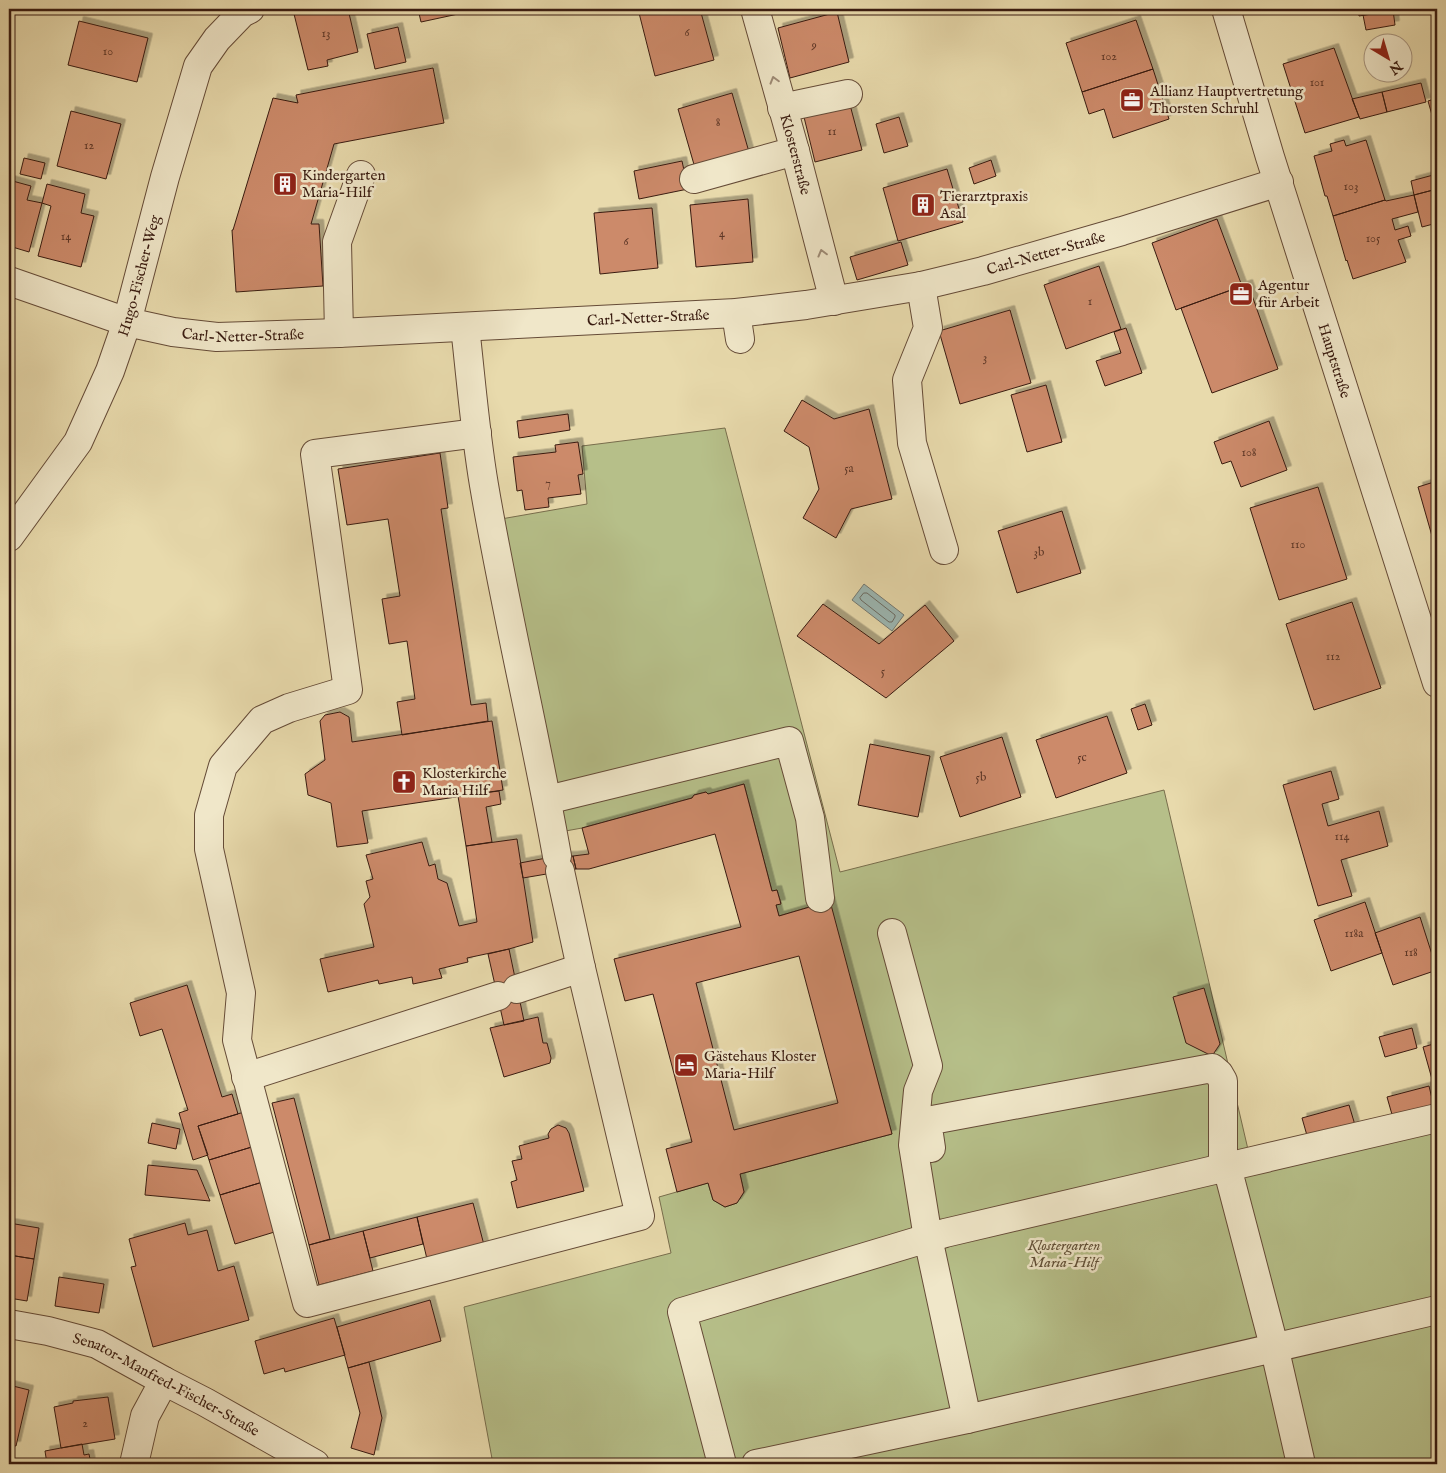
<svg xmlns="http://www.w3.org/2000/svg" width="1446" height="1473" font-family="'IM FELL English',serif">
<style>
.green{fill:#b6bf89;stroke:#786d4c}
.water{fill:#9cb8b4;stroke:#747972}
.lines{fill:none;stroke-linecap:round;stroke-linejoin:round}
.shore{stroke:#6a6a62;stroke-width:1}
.building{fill:#cc8a6b;stroke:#391b10;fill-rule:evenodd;filter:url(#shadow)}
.minor-casing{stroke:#654b37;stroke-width:30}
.minor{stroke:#f0e7c9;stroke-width:28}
.oneway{stroke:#9e8b76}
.labels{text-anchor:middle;stroke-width:5;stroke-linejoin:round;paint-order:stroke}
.number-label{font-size:12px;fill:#5e3727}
.poi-label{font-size:15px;fill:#391b10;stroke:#f0e7c9;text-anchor:start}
.street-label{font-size:15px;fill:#391b10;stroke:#f0e7c9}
.park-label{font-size:15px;font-style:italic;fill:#5e4c34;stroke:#f0e7c9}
</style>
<defs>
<filter id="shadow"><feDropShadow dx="4.5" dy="-4.5" stdDeviation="0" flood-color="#0004"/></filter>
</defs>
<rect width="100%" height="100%" fill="#e8daac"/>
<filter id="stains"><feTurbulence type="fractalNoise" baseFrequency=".004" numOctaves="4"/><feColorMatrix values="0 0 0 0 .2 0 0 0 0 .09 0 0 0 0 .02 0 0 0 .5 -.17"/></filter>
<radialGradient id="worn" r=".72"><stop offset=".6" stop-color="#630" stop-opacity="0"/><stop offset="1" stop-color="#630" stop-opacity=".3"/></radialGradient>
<!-- green -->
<path class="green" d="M725 428 840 872 1164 790 1250 1158 1437 1111V1464H493L464 1307 671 1253 659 1197 708 1183 713 1200 725 1207 737 1203 744 1192 740 1174 892 1134 829 901 779 916 776 905 781 903 777 890 772 891 744 784 708 794 706 792 694 795 692 798 582 828 560 832 501 519 587 504 582 446Z"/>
<!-- water -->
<path class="water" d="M864 584 904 615 892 631 852 600Z"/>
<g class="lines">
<!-- shore -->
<path class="shore" d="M864 593H867L895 615V617L892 622H889L861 600 860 598Z"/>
</g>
<!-- building -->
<path class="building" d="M318 9H348L358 52 327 60 328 66 308 70 294 14Z
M418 9H471L472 11 421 22Z
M638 9H700L714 60 655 76Z
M1358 9H1404L1359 16Z
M1393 10 1395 25 1366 30 1363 15Z
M837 12 849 62 790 78 778 28Z
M1136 20 1153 69 1082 92 1066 43Z
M79 21 148 38 137 82 68 65Z
M398 27 406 62 375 69 367 34Z
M1334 48 1359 117 1305 133 1283 64Z
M433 68 444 123 334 144 311 224H319L323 286 236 292 232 230H233L273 98 298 103 296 95Z
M1153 69 1169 119 1113 138 1104 109 1089 114 1082 92Z
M1421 83 1426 102 1387 112 1382 92Z
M1382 92 1387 112 1360 119 1352 99Z
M732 93 749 152 695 168 678 109Z
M1437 98V121L1434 122 1428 101Z
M849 101 862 150 815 162 803 113Z
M71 111 121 124 106 179 57 166Z
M899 117 908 146 884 153 876 124Z
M1344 140 1346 146 1366 140 1385 200 1333 216 1327 196H1325L1314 156 1332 151 1330 144Z
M24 158 45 163 41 179 20 174Z
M991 160 996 176 974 184 969 168Z
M682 161 688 189 639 199 634 171Z
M947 169 963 222 898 241 883 188Z
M1437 174V189L1414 195 1411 181Z
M9 180 31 186 27 200 42 203 29 252 9 246Z
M47 184 85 194 81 213 94 216 81 267 38 256 51 206 42 203Z
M1437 189V223L1422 227 1414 195Z
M1414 195 1418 212 1392 219 1395 230 1408 226 1411 236 1398 240 1406 262 1353 279 1347 260 1346 261 1333 216 1385 200 1386 201Z
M748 199 753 262 696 267 690 205Z
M652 208 658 268 600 274 594 213Z
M1217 219 1242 286 1176 310 1152 243Z
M901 242 908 265 857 280 850 257Z
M1099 266 1121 329 1066 349 1044 285Z
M1248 284 1278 369 1212 393 1181 308Z
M1010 310 1031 383 960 404 939 331Z
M1126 328 1142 373 1105 386 1096 361 1121 353 1114 332Z
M1046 385 1062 442 1027 452 1011 395Z
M802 400 834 419 869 409 892 499 851 509 836 538 803 518 819 489 809 447 784 431Z
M568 414 570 430 519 438 517 421Z
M1269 421 1287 470 1241 487 1231 461 1222 464 1214 442Z
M578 442 583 474 578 475 581 494 548 498 549 507 525 510 522 490 517 491 513 457 556 452 555 445Z
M440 453 448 508 441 509 471 705 486 703 488 721 402 735 397 702 415 699 407 641 389 644 382 599 400 596 388 519 347 525 338 469Z
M1437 481V542L1434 543 1418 487Z
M1318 487 1347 579 1279 600 1250 508Z
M1062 511 1081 573 1017 593 998 531Z
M1352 602 1381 688 1314 710 1286 624Z
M823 604 879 644 925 605 954 641 886 698 797 636Z
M1145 704 1152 725 1138 730 1131 709Z
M340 712 349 717 352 742 492 721 503 790 362 811 368 843 337 847 331 803 308 795 305 774 325 760 320 721 325 715Z
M1107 716 1127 773 1056 798 1036 740Z
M1002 737 1021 797 960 817 940 757Z
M870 744 930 756 918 817 858 805Z
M1331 771 1339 799 1322 804 1328 826 1379 811 1388 846 1341 860 1352 896 1318 906 1283 785Z
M744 784 772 891 777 890 781 904 776 905 779 916 830 901 892 1134 740 1174 744 1192 737 1203 725 1207 713 1200 708 1183 677 1192 666 1149 692 1142 653 994 625 1001 614 959 741 927 715 834 589 869H576L573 856 589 854 582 828 692 798 694 795 706 792 708 794ZM799 956 838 1103 734 1130 696 983Z
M499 791 501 804 486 807 492 842 466 846 458 796Z
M517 839 533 942 509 949 467 958 468 962 439 969 442 978 413 984 412 977 379 984 378 980 328 992 320 959 374 947 364 904 370 897 366 881 373 879 366 855 422 842 429 866 435 864 438 879 447 883 459 926 477 922 466 846Z
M557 856H573L576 869 523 878 520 863Z
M1365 902 1382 953 1331 971 1314 920Z
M1420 917 1437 970 1393 985 1375 933Z
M509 949 524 1021 504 1025 488 954Z
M187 985 222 1097 232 1094 238 1114 198 1126 208 1155 193 1160 179 1113 188 1110 162 1029 140 1036 130 1003Z
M1204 988 1220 1044 1212 1056 1186 1043 1173 997Z
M538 1017 543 1043H547L551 1058 550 1063 504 1077 490 1028Z
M1412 1028 1417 1048 1385 1057 1379 1037Z
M1437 1043V1097L1423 1047Z
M1429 1086 1434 1107 1393 1118 1387 1097Z
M294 1098 330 1239 309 1245 272 1103Z
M1349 1105 1355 1125 1308 1139 1302 1118Z
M244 1112 255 1146 209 1160 198 1126Z
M152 1123 180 1129 176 1149 148 1143Z
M558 1125 566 1128 569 1133 584 1191 517 1208 511 1182 517 1180 512 1161 522 1159 519 1146 549 1138 548 1134 551 1129Z
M255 1146 266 1181 220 1195 209 1160Z
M148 1165 197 1170 210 1201 145 1195Z
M266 1181 281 1230 235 1244 220 1195Z
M473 1203 484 1245 427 1259 417 1217Z
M417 1217 423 1244 370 1258 363 1231Z
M9 1223 39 1228 34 1259 9 1255Z
M185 1223 188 1235 207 1230 218 1271 234 1266 249 1320 153 1347 131 1267 136 1266 129 1239Z
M363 1231 373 1271 319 1285 309 1245Z
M9 1255 34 1259 27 1301 9 1298Z
M59 1277 104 1284 99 1313 55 1306Z
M430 1300 441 1341 348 1368 337 1327Z
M334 1318 345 1355 285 1372 284 1368 264 1374 255 1341Z
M369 1362 382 1418 374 1455 351 1448 360 1413 348 1368Z
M9 1385 29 1390 16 1446 9 1445Z
M108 1397 115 1439 61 1448 54 1407 73 1403V1401Z
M82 1444 84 1455 89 1454 91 1464H47L45 1451Z"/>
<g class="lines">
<defs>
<g id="minor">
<path id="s1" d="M755 9 795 151 834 301"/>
<path id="s2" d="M1226 9 1270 157 1437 683"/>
<path d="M782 108 848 94"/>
<path d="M694 179 795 151"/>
<path id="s3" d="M9 281 127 322 173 332 217 337 339 333 736 313 806 305 921 286 983 271 1122 231 1279 182"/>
<path d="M921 286 928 328 907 380 912 443 944 550"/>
<path d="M736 313 740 339"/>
<path d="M465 327C471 379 475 432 484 485 505 609 535 732 557 856"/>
<path d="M339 333 337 242 361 175"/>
<path d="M477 433 315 454 348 690 289 708 262 720 223 766 209 815V849L241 993 237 1040 307 1303 640 1216 581 968 560 871"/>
<path id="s4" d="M9 537 78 442 110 371 127 322 165 177 198 66 217 39 242 13 250 9"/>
<path d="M547 800 789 741 810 818 820 898"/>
<path d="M892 933 928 1066 918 1091 913 1145 928 1238 945 1233 1227 1167"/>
<path d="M517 989 581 968"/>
<path d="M246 1077 498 996"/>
<path d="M931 1148 927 1121 1212 1068 1219 1074 1223 1081V1168"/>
<path id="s5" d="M9 1324 48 1331 97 1344 164 1381 205 1402 315 1464"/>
<path d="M134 1464 145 1416 164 1381"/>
<path d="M722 1464 682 1312 928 1238 967 1419"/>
<path d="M756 1464 967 1419 1437 1310"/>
<path d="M1301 1464 1274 1346 1227 1167 1437 1118"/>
</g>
</defs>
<!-- minor casing -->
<use href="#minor" class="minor-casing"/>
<!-- minor -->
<use href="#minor" class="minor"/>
</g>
<!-- one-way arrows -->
<defs><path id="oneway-chevron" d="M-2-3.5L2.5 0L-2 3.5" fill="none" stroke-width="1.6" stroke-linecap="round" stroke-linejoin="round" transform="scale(1.25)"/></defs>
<g class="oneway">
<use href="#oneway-chevron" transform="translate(774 80) rotate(-106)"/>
<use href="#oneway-chevron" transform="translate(822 253) rotate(-105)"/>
</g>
<!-- icons -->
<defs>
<symbol id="office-square" viewBox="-11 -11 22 22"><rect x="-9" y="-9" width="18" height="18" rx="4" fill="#8f2418" stroke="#f0e7c9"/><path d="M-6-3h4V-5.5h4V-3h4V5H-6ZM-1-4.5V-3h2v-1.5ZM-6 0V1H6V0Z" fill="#fff"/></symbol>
<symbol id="building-square" viewBox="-11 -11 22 22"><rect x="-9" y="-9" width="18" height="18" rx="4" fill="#8f2418" stroke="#f0e7c9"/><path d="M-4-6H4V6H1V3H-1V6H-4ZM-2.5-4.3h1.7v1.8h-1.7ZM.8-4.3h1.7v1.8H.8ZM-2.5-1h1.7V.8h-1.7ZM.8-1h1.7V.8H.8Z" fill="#fff"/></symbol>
<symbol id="church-square" viewBox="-11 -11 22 22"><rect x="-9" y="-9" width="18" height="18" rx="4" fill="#8f2418" stroke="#f0e7c9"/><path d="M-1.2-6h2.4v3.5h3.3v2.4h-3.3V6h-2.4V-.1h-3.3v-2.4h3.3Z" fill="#fff"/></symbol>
<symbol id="hotel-square" viewBox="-11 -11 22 22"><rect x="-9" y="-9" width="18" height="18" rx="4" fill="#8f2418" stroke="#f0e7c9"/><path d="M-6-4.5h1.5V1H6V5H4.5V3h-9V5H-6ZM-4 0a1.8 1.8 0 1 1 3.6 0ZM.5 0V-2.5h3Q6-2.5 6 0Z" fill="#fff"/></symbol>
</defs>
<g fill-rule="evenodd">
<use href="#office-square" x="1118" y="86" width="28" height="28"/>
<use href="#building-square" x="271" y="170" width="28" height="28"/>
<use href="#building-square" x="909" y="191" width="28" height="28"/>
<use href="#office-square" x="1227" y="280" width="28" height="28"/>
<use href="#church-square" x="390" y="768" width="28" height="28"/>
<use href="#hotel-square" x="672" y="1051" width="28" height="28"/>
</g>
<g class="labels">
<!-- number labels -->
<g class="number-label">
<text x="687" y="36">6</text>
<text x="326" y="37">13</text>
<text x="814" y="49">9</text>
<text x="108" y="55">10</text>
<text x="1109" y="60">102</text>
<text x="1317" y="86">101</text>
<text x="718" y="126">8</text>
<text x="832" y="135">11</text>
<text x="89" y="149">12</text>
<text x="1351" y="190">103</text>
<text x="722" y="237">4</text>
<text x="66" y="240">14</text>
<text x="1373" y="242">105</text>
<text x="626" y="245">6</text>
<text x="1090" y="305">1</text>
<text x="985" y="361">3</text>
<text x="1249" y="456">108</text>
<text x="849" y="472">5a</text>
<text x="548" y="487">7</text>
<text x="1298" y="548">110</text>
<text x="1039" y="556">3b</text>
<text x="1333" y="660">112</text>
<text x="883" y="675">5</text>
<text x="1082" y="761">5c</text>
<text x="981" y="781">5b</text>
<text x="1342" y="840">114</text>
<text x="1354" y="937">118a</text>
<text x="1411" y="956">118</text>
<text x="85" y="1427">2</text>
</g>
<!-- poi labels -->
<g class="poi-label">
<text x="1150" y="96">Allianz Hauptvertretung<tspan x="1150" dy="17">Thorsten Schruhl</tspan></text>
<text x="302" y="180">Kindergarten<tspan x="302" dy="17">Maria-Hilf</tspan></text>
<text x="940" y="201">Tierarztpraxis<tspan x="940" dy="17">Asal</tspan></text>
<text x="1258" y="290">Agentur<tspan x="1258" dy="17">für Arbeit</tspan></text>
<text x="422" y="778">Klosterkirche<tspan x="422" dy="17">Maria Hilf</tspan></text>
<text x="704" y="1061">Gästehaus Kloster<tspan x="704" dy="17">Maria-Hilf</tspan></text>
</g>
<!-- street labels -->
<g class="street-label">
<text dy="5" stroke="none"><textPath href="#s1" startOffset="151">Klosterstraße</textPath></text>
<text dy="5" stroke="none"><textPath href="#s3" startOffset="1052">Carl-Netter-Straße</textPath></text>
<text dy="5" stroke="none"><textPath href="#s4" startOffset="295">Hugo-Fischer-Weg</textPath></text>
<text dy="5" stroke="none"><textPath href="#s3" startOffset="648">Carl-Netter-Straße</textPath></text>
<text dy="5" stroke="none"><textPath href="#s3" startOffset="242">Carl-Netter-Straße</textPath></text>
<text dy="5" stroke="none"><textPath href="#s2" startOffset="368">Hauptstraße</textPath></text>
<text dy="5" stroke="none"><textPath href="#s5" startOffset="170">Senator-Manfred-Fischer-Straße</textPath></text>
</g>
<!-- park labels -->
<g class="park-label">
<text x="1064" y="1250">Klostergarten<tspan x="1064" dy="17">Maria-Hilf</tspan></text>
</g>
</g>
<!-- margin -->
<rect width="1446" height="1473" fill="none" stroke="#e8daac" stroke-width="30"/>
<rect x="10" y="10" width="1426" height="1453" fill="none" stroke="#391b10" stroke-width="2.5"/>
<rect x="15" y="15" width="1416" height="1443" fill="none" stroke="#391b10"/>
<!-- north arrow -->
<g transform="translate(1388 58) rotate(142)"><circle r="24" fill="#f0e7c9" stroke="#a7957f"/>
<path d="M0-4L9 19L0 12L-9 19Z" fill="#8f2418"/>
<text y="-8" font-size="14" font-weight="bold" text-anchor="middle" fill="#391b10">N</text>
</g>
<rect width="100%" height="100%" filter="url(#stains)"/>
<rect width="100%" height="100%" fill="url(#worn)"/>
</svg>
